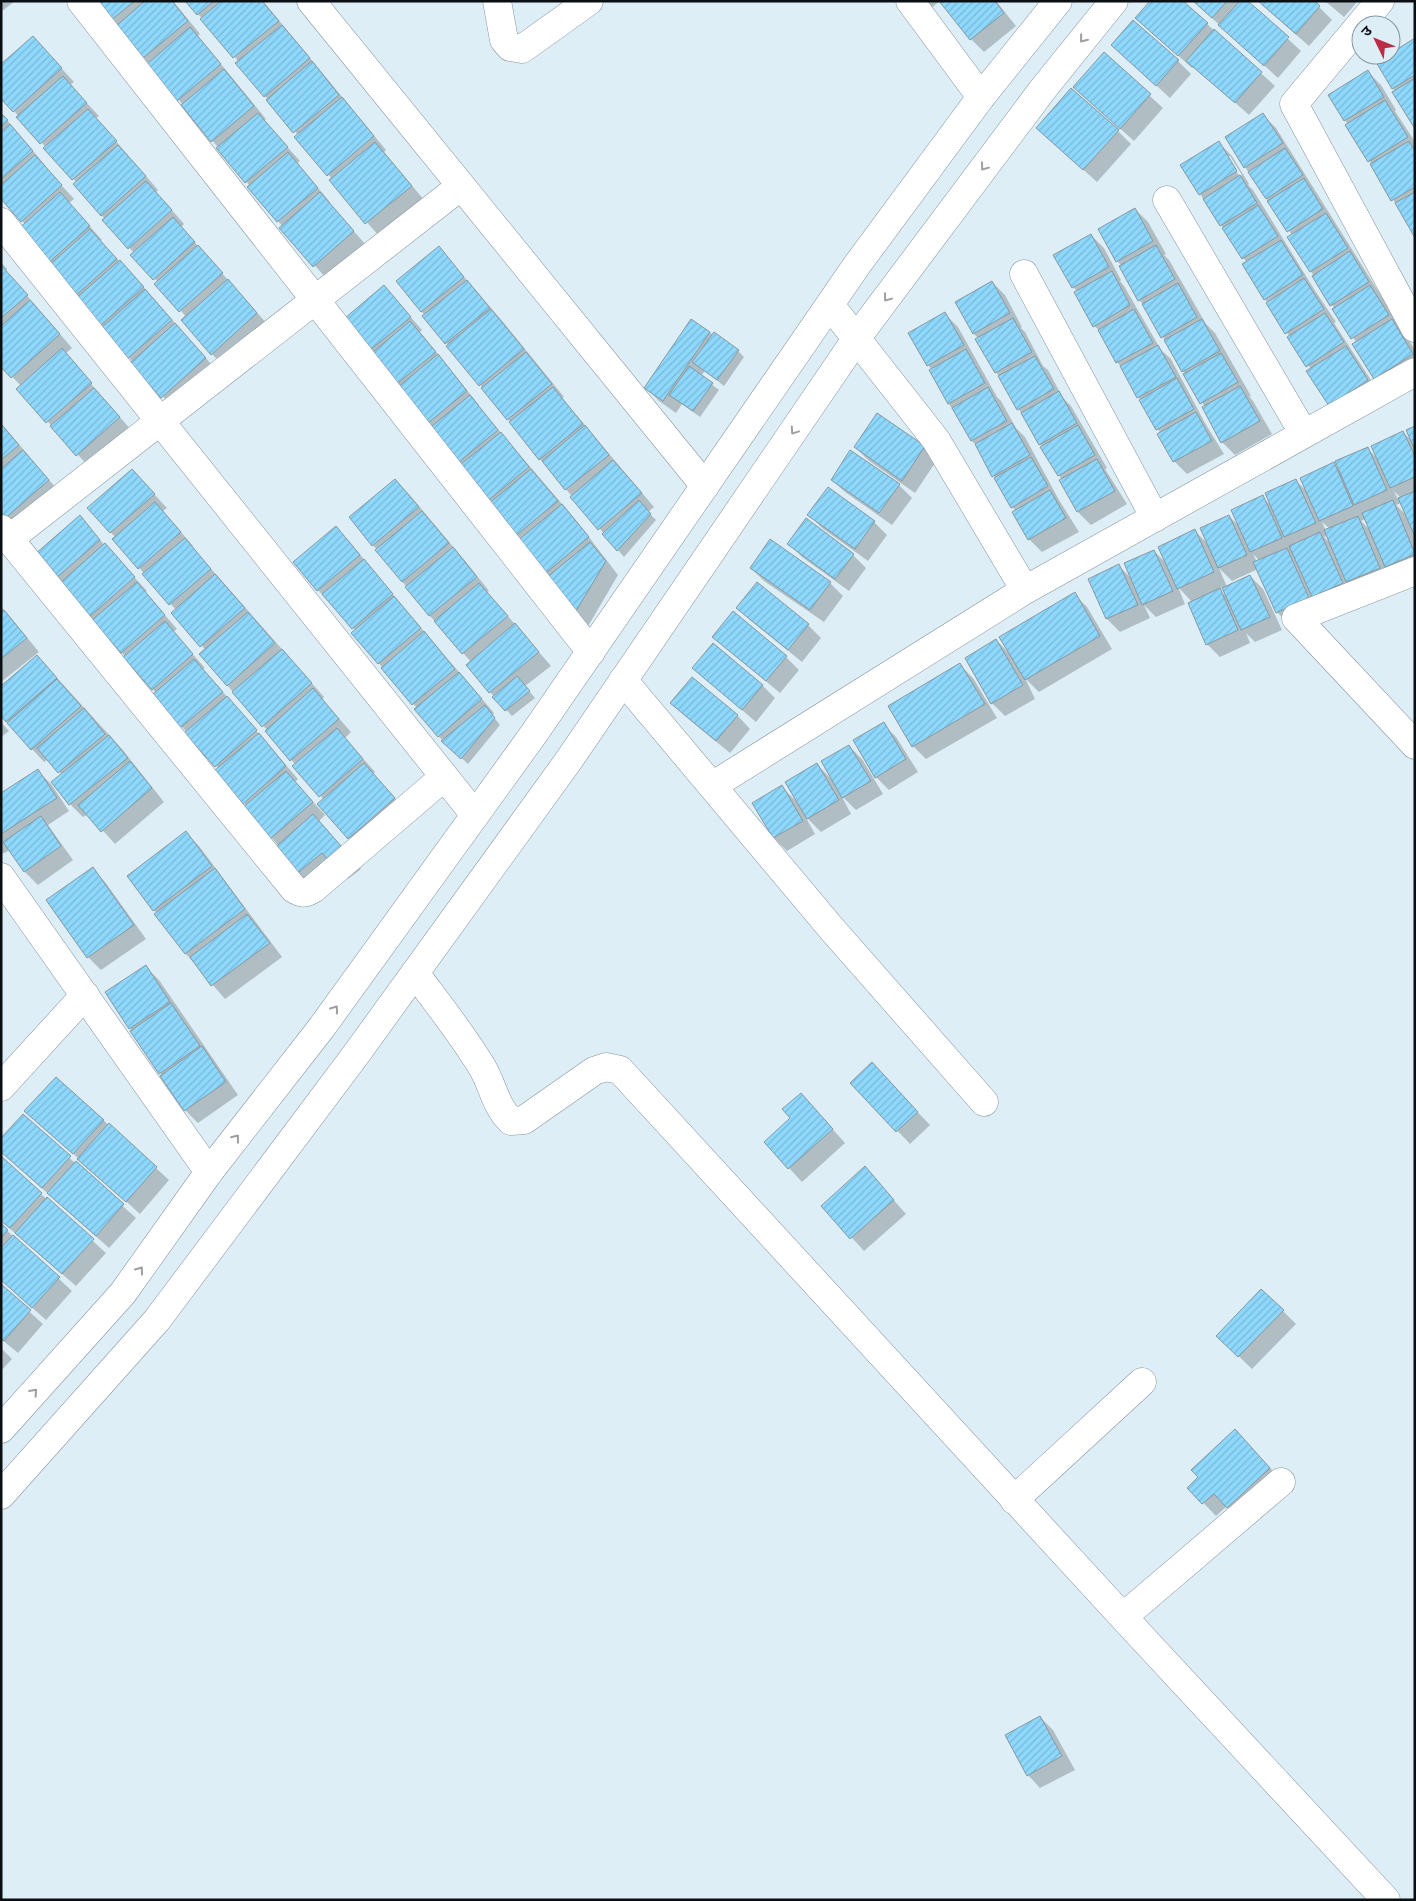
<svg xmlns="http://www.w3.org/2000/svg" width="1416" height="1901" font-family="Merriweather,'Noto Sans Devanagari',serif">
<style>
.shadow{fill:#0003;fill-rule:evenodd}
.building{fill:url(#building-hatch);stroke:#88989f}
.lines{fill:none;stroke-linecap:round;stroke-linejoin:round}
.minor-casing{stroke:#85949c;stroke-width:29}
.major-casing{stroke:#85949c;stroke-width:29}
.minor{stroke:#fff;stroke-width:28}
.major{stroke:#fff;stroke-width:28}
.oneway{stroke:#9d9fa0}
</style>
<defs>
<pattern id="building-hatch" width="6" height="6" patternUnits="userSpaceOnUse" patternTransform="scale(1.25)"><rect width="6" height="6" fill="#8dd8fc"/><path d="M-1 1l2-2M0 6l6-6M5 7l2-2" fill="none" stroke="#78b8d7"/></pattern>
</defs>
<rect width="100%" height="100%" fill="#ddeef6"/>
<!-- shadow -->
<path class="shadow" d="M1 1H15L1 12Z
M97 1H173L200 34 198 36 266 119 264 121 300 161 297 163 330 202 329 203 366 245 327 279 281 228 283 227 249 187 250 186Z
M187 1H263L386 150 384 152 424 200 379 236 330 180 332 179 298 135 237 63 239 62Z
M923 1H940L930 9Z
M941 1H996L1016 26 984 52 971 39Z
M1193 1H1247L1301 51 1278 78Z
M1313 1 1332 20 1309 46 1262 5Z
M1325 1H1358L1344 17Z
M1136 18 1207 24 1275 86 1249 115 1194 66 1192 68Z
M33 37 74 82 70 85 99 116 96 118 158 190 156 192 184 224 181 227 269 326 225 367 212 354 186 317 134 253 75 184 77 183 14 111Z
M1415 40V126L1393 88 1390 55Z
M1112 45 1178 61 1191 74 1170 98Z
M1104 54 1163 108 1134 141 1074 87Z
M1368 72 1381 85 1396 110 1395 111 1415 142V236L1330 95Z
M1 113 45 165 44 166 74 199 69 203 102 240 100 241 133 275 218 372 175 410 49 267 25 224 1 198Z
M1263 115 1276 128 1415 350V374L1388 391 1375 378 1356 342 1289 237 1292 235 1245 167Z
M1037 128 1118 131 1131 144 1097 182Z
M1219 143 1232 156 1249 184 1248 185 1253 190 1314 289 1336 322 1334 323 1380 394 1343 418 1265 299 1247 263 1200 194ZM1227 156H1230L1242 175 1240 177Z
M1135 209 1148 222 1166 254 1164 255 1169 260 1206 324 1215 333 1251 396H1249L1253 401 1272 434 1235 455 1222 442 1205 407 1144 305 1139 300 1122 266 1117 261 1099 229Z
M1091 235 1104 248 1121 280 1120 281 1124 286 1161 350 1171 359 1205 423 1224 454 1187 474 1174 461 1161 433 1157 429 1122 368 1117 362 1100 331 1094 326 1078 292 1073 287Z
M439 248 504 323 564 397 562 398 654 507 648 512 656 520 624 557 540 459 397 281Z
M1 262 7 269 6 271 72 348 65 354 132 431 90 468 18 389 21 386 1 365Z
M992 282 1005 295 1022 327 1021 328 1025 332 1043 366 1048 370 1063 398 1071 406 1107 468 1105 469 1127 504 1091 525 1078 512 1060 481 1062 480 996 372 978 338 974 334 956 302Z
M384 287 422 330 420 332 479 405 478 406 575 519 618 575 587 628 365 354Z
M945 314 958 327 997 397 1001 401 1016 428 1025 437 1059 500 1079 532 1042 552 1029 539 1014 513 1016 511 1012 507 977 446 972 441 949 404 931 371 932 370 928 365Z
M692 321 738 351 744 357 724 386 705 371 701 376 719 390 700 417 682 404 676 413 659 401 646 388Z
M1 423 61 494 15 533 1 519Z
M1415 427V572L1399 579 1387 567 1392 581 1290 625 1277 612 1258 569 1232 581 1219 568 1227 587 1250 576 1263 589 1282 630 1255 642 1246 633 1250 643 1220 657 1207 644 1192 602 1178 587 1185 604 1156 617 1144 605 1150 618 1120 632 1107 619 1090 579 1119 566 1131 578 1154 551 1167 564 1195 531 1208 544 1229 516 1239 526 1262 497 1272 506 1296 481 1308 492 1333 464 1341 472 1367 448 1378 459 1403 432 1412 441ZM1394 491 1401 498 1398 499ZM1401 503 1406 515 1396 505ZM1366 519 1370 530 1361 521ZM1322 522 1330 529 1326 531ZM1327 536 1330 543 1324 537ZM1253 554 1260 561 1257 562ZM1223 587 1228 598 1218 589Z
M855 447H924L937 460 915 493 868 460Z
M132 470 167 508 163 511 193 546 192 547 324 697 322 699 351 732 345 738 375 772 373 774 407 812 362 851 319 804 324 800 267 730 227 685 206 651 176 610 114 539 115 537 89 508Z
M395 480 408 493 466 562 489 591 487 592 551 666 525 686 535 698 512 716 490 692 471 662 430 616 373 545Z
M832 480 899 485 912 498 892 525 845 492Z
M809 515 874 522 887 535 868 561 822 528Z
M79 517 147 591 145 592 177 629 173 632 205 668 203 669 298 779 295 782 325 815 319 821 361 869 348 879 334 866 308 888 278 845 245 807 247 806 216 771 219 769 154 695 156 693 94 620 56 579Z
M806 520 853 555 866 568 849 591 802 557 789 544Z
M336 528 349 541 404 608 494 713 492 715 500 725 468 764 438 736 417 708 353 633 356 631 318 590Z
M751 568 830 583 843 596 824 622 764 581Z
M757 584 808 625 821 638 802 662 751 621 738 608Z
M1074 594 1087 607 1112 649 1039 692 1025 678 1035 699 1005 716 992 703 996 640 1009 653Z
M1 606 39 652 1 682Z
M714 636 786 657 799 670 780 693 727 649Z
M37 656 122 749 164 802 115 844 88 814 83 817 70 804 53 782 62 775 48 759 44 762 32 749 1 714Z
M960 665 973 678 997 718 926 759 913 746 890 707Z
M693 668 762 685 775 698 756 722Z
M693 679 738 716 750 729 730 753 685 716 672 703Z
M1 722 9 731 1 737Z
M883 724 896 737 918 772 889 790 876 777Z
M849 746 862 759 883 794 856 810 841 795 851 814 821 832 805 816 815 834 787 851 774 838 753 803 782 787 798 803 817 764 831 779Z
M38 771 51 784 69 811 48 825 73 860 38 885 25 872 10 850 2 854 1 853V794Z
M186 833 199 846 282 957 225 999 186 954 154 910Z
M92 869 105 882 146 939 101 970 88 957 48 901Z
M146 967 159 980 238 1095 198 1123 185 1110 130 1028Z
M884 1077 930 1125 910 1144 852 1083Z
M801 1094 845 1143 802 1182 765 1142 792 1118Z
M26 1111 103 1120 169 1180 140 1214Z
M23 1116 136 1218 109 1248 9 1159Z
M877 1181 906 1214 864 1251 823 1206Z
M41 1194 106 1253 76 1286 1 1221Z
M1 1225 72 1291 46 1320 1 1280Z
M1 1286 43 1324 18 1353 1 1339Z
M1283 1311 1296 1324 1252 1369 1218 1336Z
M1 1348 12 1359 1 1371Z
M1248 1444 1282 1481 1241 1520 1227 1506 1216 1516 1189 1488 1200 1477Z
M1040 1717 1053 1730 1075 1770 1040 1788 1028 1775Z"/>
<!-- building -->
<path class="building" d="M96 1H135L111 20Z
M145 1H172L188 21 143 58 116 26Z
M185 1H214L197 15Z
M221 1H262L279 21 233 58 200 19Z
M939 1H995L1004 13 970 40Z
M1150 1H1183L1208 23 1178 56 1135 18Z
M1193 1H1227L1212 18Z
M1240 1H1248L1289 37 1264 66 1218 25Z
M1258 1H1315L1320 6 1296 34Z
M1133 20 1179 60 1156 86 1111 45Z
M282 25 310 58 264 97 235 63Z
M190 27 221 64 177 101 147 64Z
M1214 29 1262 72 1235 103 1186 61Z
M33 36 62 68 13 112 1 99V64Z
M1415 38V75L1392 89 1376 62 1388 55H1391V53Z
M1104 52 1151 94 1120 129 1073 87Z
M312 61 339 95 293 133 266 100Z
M224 69 254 106 211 142 181 105Z
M1368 70 1384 97 1344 121 1328 95Z
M63 76 87 103 40 144 16 117Z
M1415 78V129L1392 92Z
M1071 88 1119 130 1083 170 1036 128Z
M342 97 374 136 327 176 294 137Z
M1385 100 1408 137 1368 162 1345 125Z
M88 109 117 141 72 180 43 148Z
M1 113 8 120 1 127Z
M258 113 288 147 245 183 216 148Z
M1263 113 1283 143 1244 168 1225 137Z
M10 124 33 151 1 179V132Z
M1219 141 1237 171 1199 195 1180 165Z
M1409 141 1415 151V187L1391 201 1370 164Z
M375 142 412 186 365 224 329 180Z
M118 145 146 176 101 216 73 184Z
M1285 148 1303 175 1266 199 1248 172Z
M288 152 318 188 277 222 247 187Z
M35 155 62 185 21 222 1 199V185Z
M1240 175 1257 203 1220 226 1203 199Z
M1304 178 1323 209 1287 232 1267 201Z
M146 181 172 210 128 249 102 220Z
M60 192 90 226 47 264 17 230Z
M320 192 354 231 313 267 279 228Z
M1415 192V238L1395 203Z
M1258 205 1278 236 1242 259 1222 228Z
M1135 208 1153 241 1116 262 1098 229Z
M1326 213 1348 248 1310 272 1287 237Z
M173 217 195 242 153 280 130 255Z
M90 229 117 259 74 297 47 267Z
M1091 234 1109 267 1072 288 1053 255Z
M1281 240 1303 275 1264 300 1242 264Z
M198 245 223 273 179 312 154 284Z
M1156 245 1175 279 1138 301 1119 266Z
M439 246 464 277 421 312 396 281Z
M1350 251 1369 282 1330 306 1312 276Z
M120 260 144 287 100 326 75 299Z
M1 265 28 295 1 318Z
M1112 271 1130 305 1093 327 1074 292Z
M1304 278 1324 309 1285 334 1266 303Z
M228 279 257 313 211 355 181 320Z
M467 280 490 308 445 344 422 316Z
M992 281 1010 313 973 334 955 302Z
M1178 283 1197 317 1161 338 1142 304Z
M384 285 411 317 364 355 338 324Z
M1370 285 1389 315 1351 339 1332 309Z
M145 289 172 320 127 359 100 329Z
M30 300 60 334 11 378 1 367V326Z
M491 309 524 349 479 386 446 346Z
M1134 309 1153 343 1116 363 1098 330Z
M945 312 964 345 927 366 908 333Z
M1325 313 1344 342 1306 367 1287 337Z
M1013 318 1032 352 995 373 975 339Z
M691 319 710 332 663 401 644 388Z
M1202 319 1220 351 1182 372 1164 340Z
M1392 319 1413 354 1374 379 1352 344Z
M410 321 436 352 392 388 367 357Z
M175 323 206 358 161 398 130 363Z
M714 332 739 350 717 380 692 362Z
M1158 345 1176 377 1137 398 1120 366Z
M1346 346 1368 380 1329 406 1306 371Z
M62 348 92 383 46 423 16 389Z
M966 349 985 383 948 404 929 370Z
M526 352 552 384 507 420 481 388Z
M1221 353 1238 382 1200 404 1183 374Z
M438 354 467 391 422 428 393 391Z
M1035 356 1054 389 1017 410 998 376Z
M689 366 713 383 693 411 669 395Z
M1177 378 1194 409 1156 430 1139 400Z
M1240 386 1260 421 1221 443 1202 407Z
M553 387 583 424 539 460 509 422Z
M988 387 1007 421 971 441 952 408Z
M94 388 120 417 76 456 50 426Z
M1059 391 1077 423 1039 445 1021 413Z
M470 395 498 430 454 466 426 431Z
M1196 412 1212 441 1173 462 1157 434Z
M877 413 925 446 902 481 854 447Z
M1012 423 1030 455 992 477 975 444Z
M1 424 19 445 1 460Z
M585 425 609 455 565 490 542 461Z
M1078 425 1095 455 1058 476 1040 447Z
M1415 426V450L1406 430Z
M1403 431 1415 456V477L1390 488 1371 446Z
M501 432 529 467 485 503 456 468Z
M1368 447 1387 490 1354 505 1335 461Z
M23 450 49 480 2 521 1 469Z
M850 450 900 484 879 513 831 480Z
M1031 457 1048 486 1011 508 994 478Z
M1097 459 1115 491 1077 512 1059 480Z
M613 460 642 493 598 530 570 497Z
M1334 462 1353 506 1319 521 1300 478Z
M132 469 155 494 110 533 87 508Z
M531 469 558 501 513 538 487 505Z
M395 479 419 507 372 546 349 517Z
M1296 479 1316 523 1284 537 1265 493Z
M828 487 875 521 855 549 807 515Z
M1050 490 1066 518 1028 540 1012 512Z
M1415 491V537L1398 498Z
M1263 495 1282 538 1250 552 1231 510Z
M639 500 651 514 617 551 602 534Z
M1393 500 1415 554 1385 567 1362 513Z
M155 502 181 532 138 569 112 539Z
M562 504 589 537 542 576 515 543Z
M422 511 449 543 402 582 375 550Z
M80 515 100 540 55 579 34 555Z
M1229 515 1247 555 1218 568 1200 528Z
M1358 516 1380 568 1346 582 1324 530Z
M806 518 854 554 835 579 787 544Z
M336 526 360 555 317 591 293 562Z
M1195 529 1214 572 1177 589 1158 547Z
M1320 532 1343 583 1312 597 1289 546Z
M185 538 211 569 169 605 142 574Z
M770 539 831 582 810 610 750 568Z
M590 542 606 561 573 616 546 578Z
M105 543 135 577 89 617 60 583Z
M453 547 477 577 429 616 405 587Z
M1287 548 1309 598 1276 613 1253 562Z
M1154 550 1173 591 1142 605 1124 563Z
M364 559 393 594 352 629 322 594Z
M1119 564 1138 605 1106 619 1088 579Z
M215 574 245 608 200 647 171 613Z
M1250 575 1270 617 1241 630 1222 588Z
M137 582 165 615 121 653 92 620Z
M757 582 809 624 788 650 736 608Z
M479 583 508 616 462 654 434 621Z
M1220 588 1238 630 1206 645 1188 603Z
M1075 592 1100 636 1025 680 999 637Z
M394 596 421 628 378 664 351 633Z
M4 610 27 638 1 659V613Z
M733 611 787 656 766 681 712 637Z
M248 612 275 643 227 686 199 654Z
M165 621 193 654 152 690 123 657Z
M515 623 539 652 489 693 466 665Z
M424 631 455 669 412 705 381 668Z
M996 639 1023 685 991 704 965 658Z
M713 643 763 685 742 710 692 668Z
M282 649 312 683 262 727 232 692Z
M37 655 57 678 6 722 1 716V686Z
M194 659 223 692 180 728 152 695Z
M960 663 985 704 912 747 888 706Z
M459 672 482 699 438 737 414 709Z
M517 676 530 691 505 711 492 697Z
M692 677 738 715 716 741 670 703Z
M57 679 81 706 31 750 7 723Z
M313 688 339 719 290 761 265 731Z
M227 696 257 730 215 767 184 733Z
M485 705 495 718 461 759 441 741Z
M84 708 105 734 58 773 37 748Z
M884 722 906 759 875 778 853 740Z
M337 728 363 759 319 797 292 766Z
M259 733 286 766 243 804 214 771Z
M109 735 128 758 69 805 51 782Z
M849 745 871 781 842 798 821 761Z
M130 761 152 788 101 832 78 805Z
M364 763 395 798 348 839 317 804Z
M817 763 839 800 807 819 785 782Z
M38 769 57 798 1 834V793Z
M286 771 313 802 270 839 243 807Z
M782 785 803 821 773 838 752 803Z
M313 814 349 855 334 867 322 853 294 876 272 850Z
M41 816 61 846 24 872 3 842Z
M186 831 212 866 153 911 127 876Z
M93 867 134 925 87 958 46 900Z
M215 868 245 909 185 954 154 914Z
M247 914 270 943 211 986 190 957Z
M146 965 170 1002 129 1029 105 992Z
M171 1003 200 1046 159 1074 130 1031Z
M202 1046 226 1082 184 1111 160 1076Z
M872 1062 918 1112 896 1132 850 1083Z
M56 1077 104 1120 73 1154 24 1111Z
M801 1093 833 1129 788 1169 764 1142 790 1118 782 1109Z
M23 1114 71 1156 42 1188 1 1152V1138Z
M109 1123 157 1167 126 1202 77 1159Z
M1 1156 42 1193 10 1228 1 1221Z
M76 1161 124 1204 96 1236 47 1193Z
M865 1166 894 1200 850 1239 821 1206Z
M47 1197 94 1239 62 1274 15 1233Z
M1 1223 8 1230 1 1238Z
M13 1235 60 1277 32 1308 1 1280V1248Z
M1 1284 31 1310 4 1341 1 1339Z
M1261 1289 1284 1310 1238 1357 1216 1336Z
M1235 1429 1270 1468 1227 1508 1214 1494 1202 1504 1187 1488 1198 1477 1191 1470Z
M1040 1716 1062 1756 1027 1776 1005 1735Z"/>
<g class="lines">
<defs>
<path id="minor" d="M81 1 591 652
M311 1 705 486
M497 1 504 40 510 47 522 49 589 1
M910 1 981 97
M1380 1 1294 104 1415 328
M1167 200 1304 434
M1 222 475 815
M1024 274 1155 518
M830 305 936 440 1025 590
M1 529 294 889C302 894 305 894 313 889L444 777
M9 539 461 186
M1415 571 1296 618 1415 745
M623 680 831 928 984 1102
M712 786 1025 590 1415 372
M1 877 209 1172
M415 973C438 1004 462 1034 482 1067 493 1085 495 1106 511 1121L524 1120 594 1071 606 1067 620 1070 1123 1617 1386 1900
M1 1087 85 995
M1014 1500 1142 1382
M1123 1617 1281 1482"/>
<path id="major" d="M1 1429 123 1293 209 1172 322 1027 533 735 857 265 981 97 1058 1
M1 1495 157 1320 357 1053 569 760 861 332 1043 89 1114 1"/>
</defs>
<!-- minor casing -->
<use href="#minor" class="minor-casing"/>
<!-- major casing -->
<use href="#major" class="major-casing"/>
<!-- minor -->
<use href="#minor" class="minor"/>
<!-- major -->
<use href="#major" class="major"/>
</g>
<!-- one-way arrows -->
<defs><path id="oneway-chevron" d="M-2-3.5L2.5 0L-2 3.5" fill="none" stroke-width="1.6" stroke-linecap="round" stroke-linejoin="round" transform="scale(1.25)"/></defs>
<g class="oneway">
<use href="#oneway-chevron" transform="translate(1083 39) rotate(129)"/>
<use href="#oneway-chevron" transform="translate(984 167) rotate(127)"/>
<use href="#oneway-chevron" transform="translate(887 298) rotate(127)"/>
<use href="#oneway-chevron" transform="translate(794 431) rotate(124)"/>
<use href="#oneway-chevron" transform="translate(335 1009) rotate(-54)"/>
<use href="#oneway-chevron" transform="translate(236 1138) rotate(-52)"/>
<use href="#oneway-chevron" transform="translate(140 1270) rotate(-54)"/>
<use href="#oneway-chevron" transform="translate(34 1392) rotate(-48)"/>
</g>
<!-- border -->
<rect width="1416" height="1901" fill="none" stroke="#090f12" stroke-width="5"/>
<!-- north arrow -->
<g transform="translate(1376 40) rotate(313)"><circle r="24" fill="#ddeef6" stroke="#88959b"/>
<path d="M0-4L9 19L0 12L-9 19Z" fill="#bd2c47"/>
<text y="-8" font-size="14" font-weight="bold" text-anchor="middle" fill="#090f12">उ</text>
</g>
</svg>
